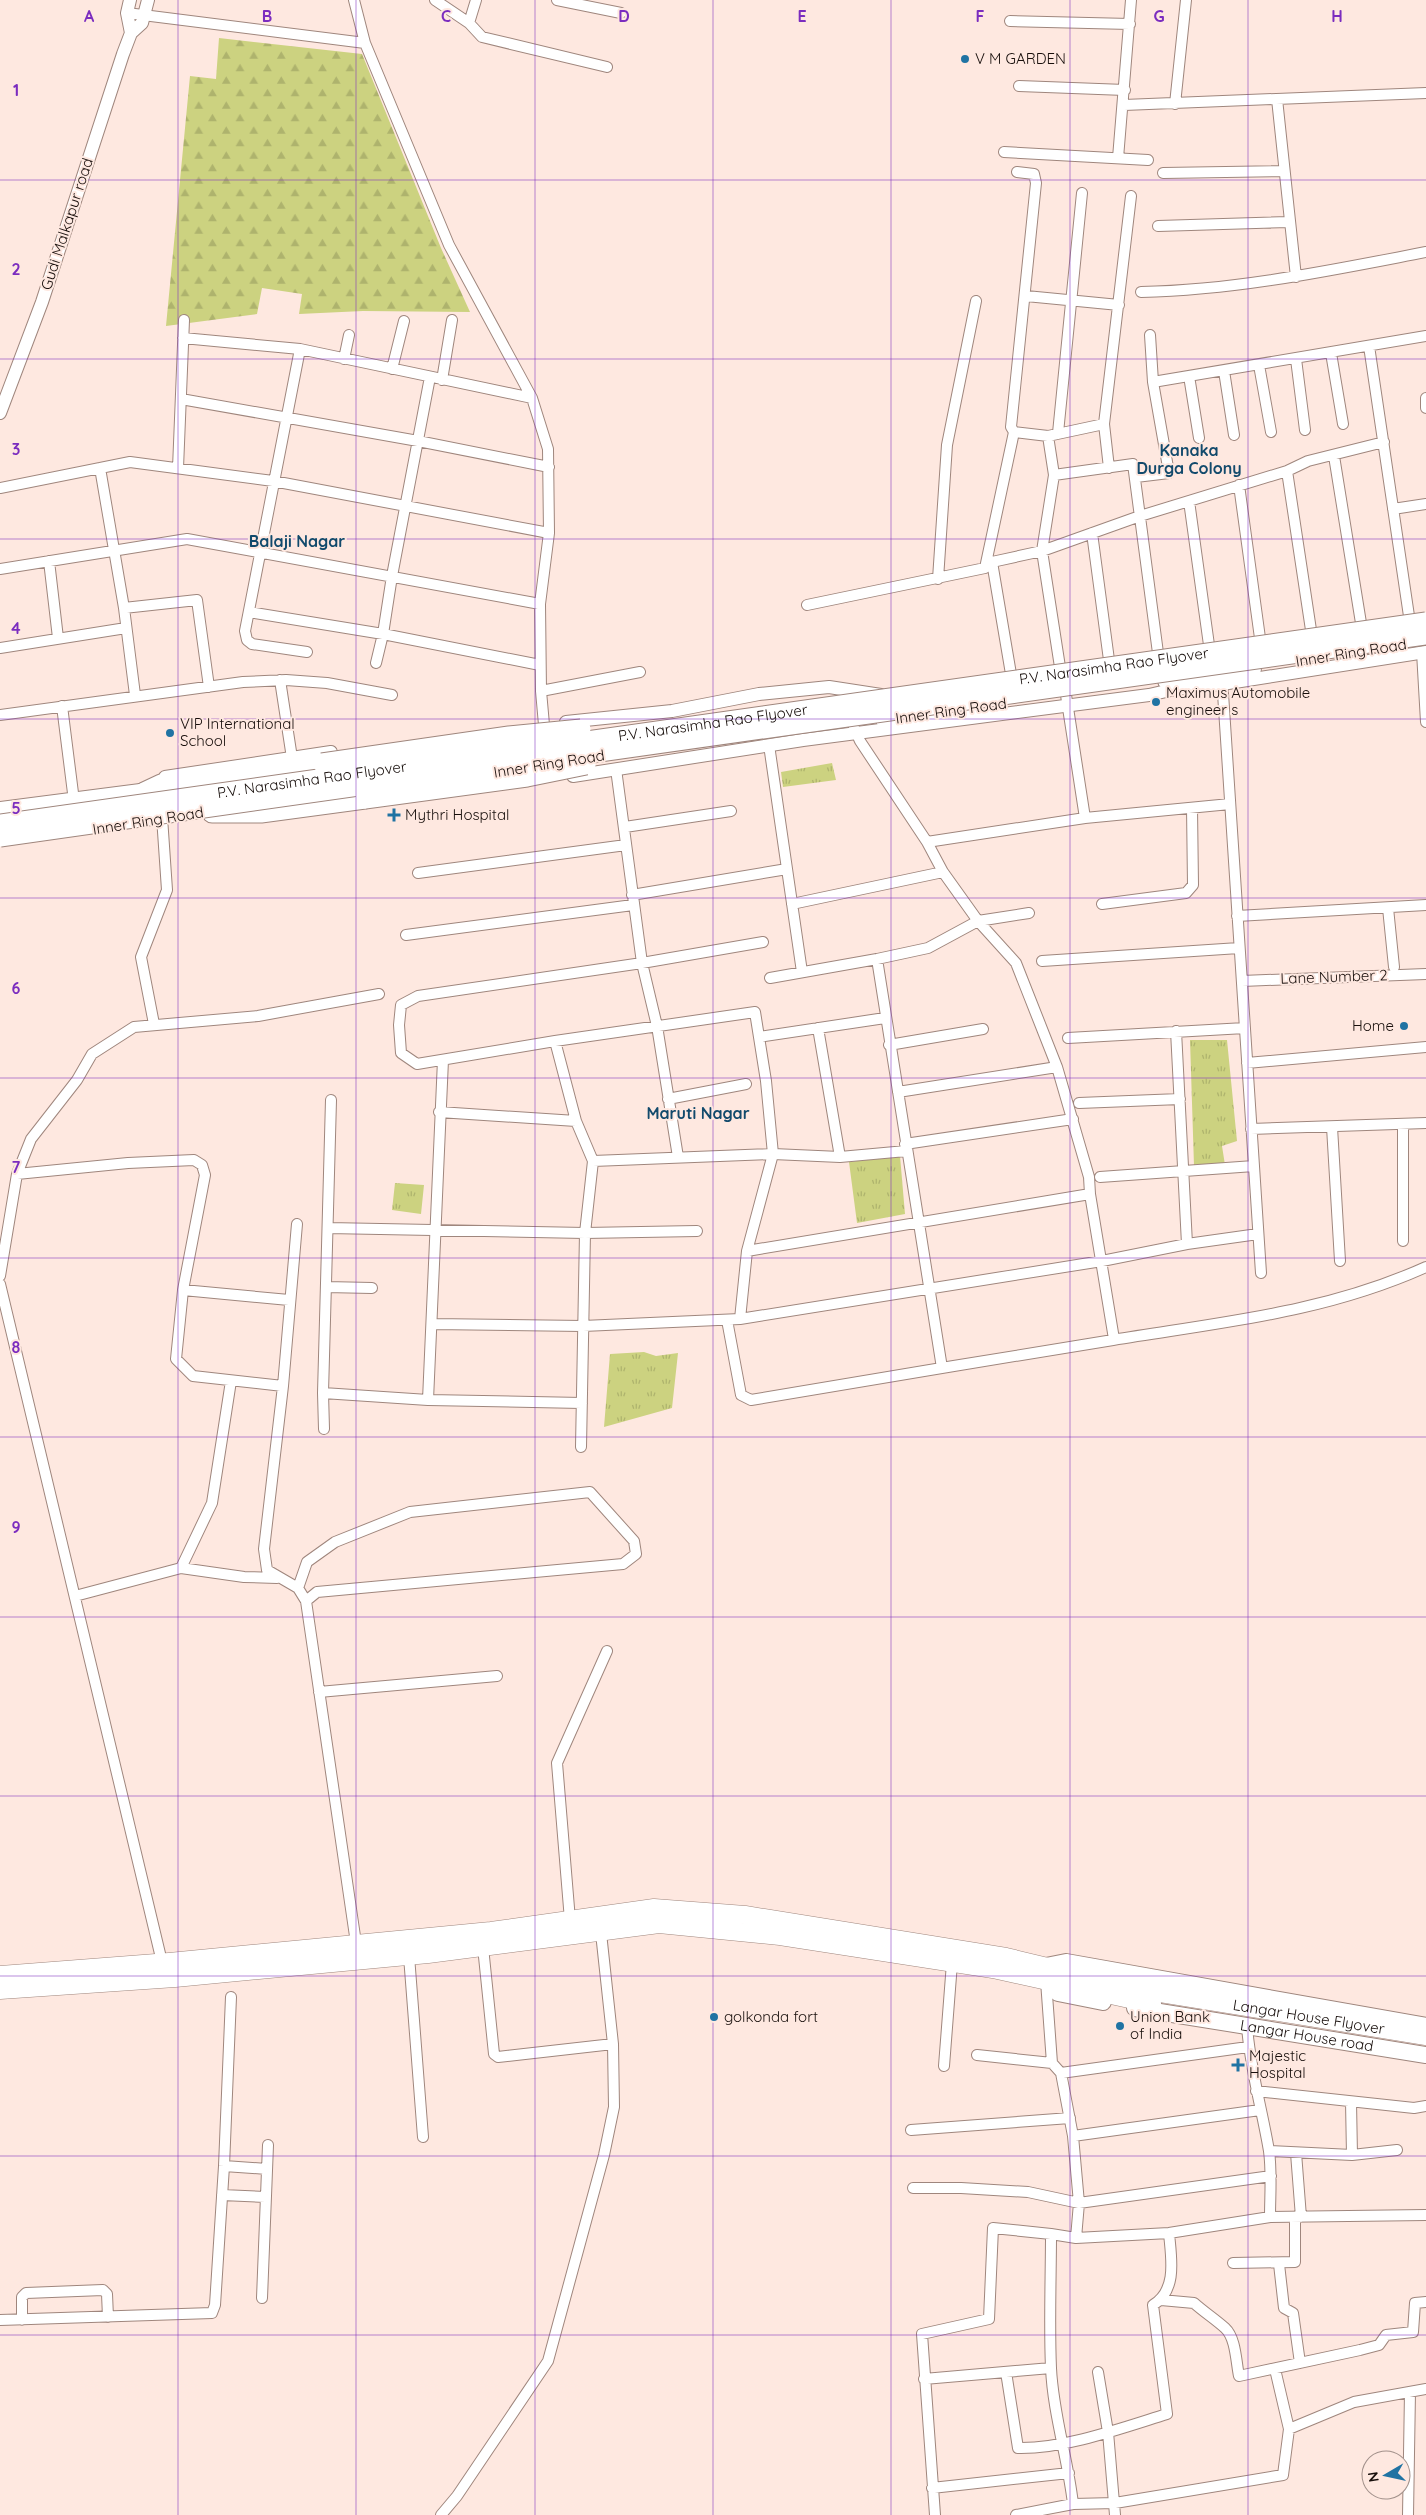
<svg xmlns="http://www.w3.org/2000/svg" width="1426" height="2515" font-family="Quicksand,sans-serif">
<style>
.grass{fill:url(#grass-tufts)}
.forest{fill:url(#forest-firs)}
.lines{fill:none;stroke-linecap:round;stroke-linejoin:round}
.minor-casing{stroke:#9f867d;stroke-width:12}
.tertiary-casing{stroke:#9f867d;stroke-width:14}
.primary-casing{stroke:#9f867d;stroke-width:18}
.trunk-casing{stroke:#9f867d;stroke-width:19}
.motorway-casing{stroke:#9f867d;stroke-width:21}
.minor{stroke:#fff;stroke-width:10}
.tertiary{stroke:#fff;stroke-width:12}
.primary{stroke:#fff;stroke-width:16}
.trunk{stroke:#fff;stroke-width:18}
.motorway{stroke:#fff;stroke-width:19}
.motorway-bridge-casing{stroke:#9f867d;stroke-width:21;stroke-linecap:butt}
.motorway-bridge{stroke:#fff;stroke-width:19}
.grid{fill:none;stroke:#7b2cbf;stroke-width:1;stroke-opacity:0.55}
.poi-dot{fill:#2073a3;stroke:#fee8e0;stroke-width:2}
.labels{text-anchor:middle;stroke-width:4;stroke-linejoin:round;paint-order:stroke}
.poi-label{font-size:15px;fill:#180f0c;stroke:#fee8e0;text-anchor:start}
.street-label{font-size:15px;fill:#180f0c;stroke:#fee8e0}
.neighbourhood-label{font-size:16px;font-weight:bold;fill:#124a6c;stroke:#fee8e0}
.grid-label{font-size:16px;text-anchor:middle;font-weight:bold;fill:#7b2cbf;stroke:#fee8e0;stroke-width:4;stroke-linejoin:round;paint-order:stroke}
</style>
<defs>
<pattern id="grass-tufts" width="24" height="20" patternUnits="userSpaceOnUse" patternTransform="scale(1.25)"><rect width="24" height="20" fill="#ccd280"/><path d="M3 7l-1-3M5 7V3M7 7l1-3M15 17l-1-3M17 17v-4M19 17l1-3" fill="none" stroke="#aeb36d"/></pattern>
<pattern id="forest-firs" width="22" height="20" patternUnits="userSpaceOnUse" patternTransform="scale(1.25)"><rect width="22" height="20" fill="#ccd280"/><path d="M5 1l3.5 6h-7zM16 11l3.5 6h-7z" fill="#aeb36d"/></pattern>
</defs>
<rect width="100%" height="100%" fill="#fee8e0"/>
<!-- grass -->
<path class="grass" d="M832 763 836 780 783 787 781 772Z
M1190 1040H1227L1237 1141 1222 1146 1225 1165 1194 1166Z
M900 1156 905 1214 857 1223 849 1162Z
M395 1183 424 1185 421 1214 392 1210Z
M644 1352 656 1356 678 1353 672 1408 604 1427 610 1354Z"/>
<!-- forest -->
<path class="forest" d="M219 38 362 54 441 248 470 312 363 311 299 314 302 294 262 288 257 314 166 326 190 76 216 79Z"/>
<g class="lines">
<defs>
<path id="minor" d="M354 0 365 43 449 245 532 398 548 449 549 533 540 604 541 691 545 736
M435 0 469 23 482 37 607 67
M557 0 621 13
M127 13 365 43
M1010 21 1130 24
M469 23 476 0
M1019 86 1125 90
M1277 99 1296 277
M1175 104 1186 0
M1124 105 1426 93
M1004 152 1148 160
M1118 158 1131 0
M1163 173 1284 171
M1158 226 1289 222
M1141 292C1238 290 1332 270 1426 252
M1026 296 1119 305
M183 338 300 349
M1369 346 1409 616
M1331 353 1343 424
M344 359 349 335
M1296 359 1305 430
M1259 365 1271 432
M392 369 404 321
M1224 371 1234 435
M1189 376 1199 438
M442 380 452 320
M1153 382 1426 336
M1426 398V408
M181 399 418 441 549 467
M1014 432 1048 436 1104 424
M1058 433 1082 193
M1048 436 1054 475 1042 551 1060 667
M1334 456 1361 623
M100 468 124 608 135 695
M178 468 184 320
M1109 468 1104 424 1131 196
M1287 471 1311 630
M1054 475 1133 464 1158 653
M1136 477 1169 473 1153 382 1150 335
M1239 485 1260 638
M0 488 130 462 273 481 549 533
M1189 501 1209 645
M1393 509 1426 504
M1092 533 1109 660
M49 561 58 638
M992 562 1011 674
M985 568 1014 432 1011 427 1036 183 1034 174 1017 172
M0 569 187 539 540 604
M938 579 947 445 976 301
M807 605 985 568 992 562 1042 551 1140 516 1287 471 1308 461 1384 442
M124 608 197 600 209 687
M249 612 383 634 540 665
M0 648 126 628
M307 652 252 644 247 640 245 631 300 349 532 398
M1422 652 1426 722
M376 663 383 634 392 576 430 377
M1222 678 1261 1273
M280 680 292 758
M541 691 640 672
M1066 695 1085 818
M62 706 74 801
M0 715 243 682 286 680 327 683 392 695
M854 728 860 741 927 842 943 872 978 921 1016 963 1057 1067 1089 1177 1090 1194 1114 1339
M769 745 802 972
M616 769 642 963 657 1026 678 1157
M625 827 731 811
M927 842 1085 818 1230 804
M418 873 626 845
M632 895 787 869
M792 904 943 872
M1102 904 1186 893 1193 885 1192 808
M1388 908 1394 967
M1237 916 1426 905
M406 935 633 905
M877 959 942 1368
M1042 961 1239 948
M770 978 877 959 928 948 978 921 1029 913
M1242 981 1426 974
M154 1024 141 957 167 890 162 817
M818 1028 840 1157
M1176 1031 1187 1244
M759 1037 885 1018
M1068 1038 1245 1028
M555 1041 576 1121 593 1161 585 1233 581 1447
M889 1045 983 1029
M1247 1063 1426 1047
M898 1092 1057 1067
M668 1099 746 1084
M1079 1103 1180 1099
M439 1112 576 1121
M1332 1127 1340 1261
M1251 1129 1426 1123
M905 1144 1073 1119
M593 1161 773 1154 840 1157 906 1151
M17 1174 128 1163 194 1160 202 1165 205 1175 183 1290 176 1359 193 1376 283 1386
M1100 1177 1254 1166
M297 1224 283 1386 264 1549 267 1570 298 1588 306 1601 356 1943
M328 1228 585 1233 697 1231
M1403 1241V1124
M747 1251 1090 1194
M0 1276 17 1174 31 1139 77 1080 92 1054 134 1027 258 1016 379 994
M0 1284 162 1962
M326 1287 372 1288
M183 1290 289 1300
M740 1319 747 1251 773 1154 766 1081 755 1012 555 1041 417 1064 401 1053 399 1025 401 1005 418 996 642 963 763 942
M727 1320 741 1395 751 1400C872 1380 992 1359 1113 1340 1222 1322 1324 1313 1426 1267
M433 1324 583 1326 740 1319 1102 1261 1187 1244 1258 1234
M323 1393 428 1400 582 1403
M428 1400 443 1060
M324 1429 323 1393 331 1100
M181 1568 212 1503 231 1381
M298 1588 307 1562 335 1542 410 1512 590 1492 634 1541 636 1554 623 1564 317 1592 306 1601
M75 1596 181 1568 244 1577 277 1578
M319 1692 497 1676
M570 1920 557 1763 607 1651
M483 1947 494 2054 498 2057 613 2044
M409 1956 423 2137
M1046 1981 1052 2063 1061 2073 1073 2136 1079 2203 1076 2238
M1247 2026C1250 2069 1262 2109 1269 2151 1272 2173 1270 2195 1270 2217
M977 2055 1052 2063
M944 2066 952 1963
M1061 2073 1248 2047
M1256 2091 1414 2108 1426 2106
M1351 2102 1352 2155
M911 2130 1070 2118
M1073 2136 1260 2110
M1269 2151 1352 2155 1397 2150
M1296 2153 1301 2217
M224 2166 267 2169
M913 2188H961L1028 2192 1079 2203 1271 2176
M222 2195 265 2197
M1051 2234 1076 2238 1169 2233 1270 2217 1426 2215
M1233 2263 1295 2262V2217
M1279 2264 1284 2308 1293 2313 1300 2363
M262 2298 268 2145
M1161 2300 1194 2303C1204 2312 1215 2319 1225 2328 1236 2338 1236 2362 1239 2376L1360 2350 1379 2345 1386 2335 1413 2332 1415 2303 1426 2302
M0 2320 212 2313 215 2305 224 2166 231 1997
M22 2320V2297L26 2293 103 2290 107 2294 108 2317
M1275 2369 1289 2429
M1006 2372 1018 2448C1064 2449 1122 2428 1167 2414L1153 2305C1178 2290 1171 2257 1169 2233
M1098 2372 1108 2432 1115 2515
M924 2379 1051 2368
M932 2488 1069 2473
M441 2515 457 2496 548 2361 604 2155 614 2107 613 2044 601 1933
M935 2515 922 2334 989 2319 993 2228 1051 2234C1051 2278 1049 2323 1051 2368 1053 2414 1068 2459 1073 2504
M1016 2515 1073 2504 1115 2503 1283 2475 1289 2429 1354 2402 1426 2389
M1408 2515 1410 2392"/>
<path id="tertiary" d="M130 0 127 13 131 33
M0 413 42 302 123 54 131 33 142 23 148 0
M566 722 672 711 759 694 829 687 881 695
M573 776 803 740 1149 695 1175 689 1222 684 1426 652
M165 777 331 752"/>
<g id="primary">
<path d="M1166 681 1253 669"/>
<path d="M884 720 974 708"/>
<path d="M0 810 156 790"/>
<path d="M1046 1966 1066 1962 1426 2026"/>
<path d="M1046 1980 1058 1993 1103 2002"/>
<path id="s1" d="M1135 2008 1426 2055"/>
</g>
<g id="trunk">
<path id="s2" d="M0 1975 169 1962 491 1931 654 1908 745 1915 1006 1957 1148 1991 1426 2036"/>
<path d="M0 1990 175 1978 428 1954 659 1924 780 1936 993 1969 1152 2004"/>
</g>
<path id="motorway" d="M144 792 161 784H180L322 763
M212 813H261L365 799"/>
</defs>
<!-- minor casing -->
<use href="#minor" class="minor-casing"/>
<!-- tertiary casing -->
<use href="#tertiary" class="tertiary-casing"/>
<!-- primary casing -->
<use href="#primary" class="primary-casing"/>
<!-- trunk casing -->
<use href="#trunk" class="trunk-casing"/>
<!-- motorway casing -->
<use href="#motorway" class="motorway-casing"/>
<!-- minor -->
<use href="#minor" class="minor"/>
<!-- tertiary -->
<use href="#tertiary" class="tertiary"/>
<!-- primary -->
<use href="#primary" class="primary"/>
<!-- trunk -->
<use href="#trunk" class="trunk"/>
<!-- motorway -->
<use href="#motorway" class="motorway"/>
<defs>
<g id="motorway-bridge">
<path d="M322 763 509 736 581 729"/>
<path d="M365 799 527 777 586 765"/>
<path id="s3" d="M0 824 1426 622"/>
<path d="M0 837 1426 635"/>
</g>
</defs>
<!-- motorway-bridge casing -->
<use href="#motorway-bridge" class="motorway-bridge-casing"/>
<!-- motorway-bridge -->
<use href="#motorway-bridge" class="motorway-bridge"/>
</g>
<!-- grid -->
<path class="grid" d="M178 0V2515M356 0V2515M535 0V2515M713 0V2515M891 0V2515M1070 0V2515M1248 0V2515M0 180H1426M0 359H1426M0 539H1426M0 719H1426M0 898H1426M0 1078H1426M0 1258H1426M0 1437H1426M0 1617H1426M0 1796H1426M0 1976H1426M0 2156H1426M0 2335H1426"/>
<!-- markers -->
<g class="poi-dot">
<circle cx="965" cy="59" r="5"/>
<circle cx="1156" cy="702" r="5"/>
<circle cx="170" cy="733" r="5"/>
<path d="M391.5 807.5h5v5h5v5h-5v5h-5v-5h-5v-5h5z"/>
<circle cx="1404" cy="1026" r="5"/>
<circle cx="714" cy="2017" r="5"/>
<circle cx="1120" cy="2026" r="5"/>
<path d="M1235.5 2057.5h5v5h5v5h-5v5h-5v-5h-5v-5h5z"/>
</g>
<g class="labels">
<!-- poi labels -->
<g class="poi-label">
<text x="975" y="64">V M GARDEN</text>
<text x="1166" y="698">Maximus Automobile<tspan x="1166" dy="17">engineer s</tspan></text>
<text x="180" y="729">VIP International<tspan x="180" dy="17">School</tspan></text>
<text x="405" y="820">Mythri Hospital</text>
<text x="1394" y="1031" text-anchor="end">Home</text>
<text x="724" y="2022">golkonda fort</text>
<text x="1130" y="2022">Union Bank<tspan x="1130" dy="17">of India</tspan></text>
<text x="1249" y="2061">Majestic<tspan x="1249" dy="17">Hospital</tspan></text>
</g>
<!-- street labels -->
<g class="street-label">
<text transform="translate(67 224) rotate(-72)" y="5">Gudi Malkapur road</text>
<text transform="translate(1351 653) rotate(-9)" y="5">Inner Ring Road</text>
<text dy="5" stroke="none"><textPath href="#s3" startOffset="1125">P.V. Narasimha Rao Flyover</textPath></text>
<text transform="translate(951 711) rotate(-8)" y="5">Inner Ring Road</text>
<text dy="5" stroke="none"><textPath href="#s3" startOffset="720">P.V. Narasimha Rao Flyover</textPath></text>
<text transform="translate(549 764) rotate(-9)" y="5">Inner Ring Road</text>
<text dy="5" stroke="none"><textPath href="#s3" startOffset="315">P.V. Narasimha Rao Flyover</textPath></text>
<text transform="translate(148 821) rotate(-9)" y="5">Inner Ring Road</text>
<text transform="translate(1334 977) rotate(-2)" y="5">Lane Number 2</text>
<text dy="5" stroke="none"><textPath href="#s2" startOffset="1322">Langar House Flyover</textPath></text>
<text dy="5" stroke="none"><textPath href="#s1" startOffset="174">Langar House road</textPath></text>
</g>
<!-- neighbourhood labels -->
<g class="neighbourhood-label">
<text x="1189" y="456">Kanaka<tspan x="1189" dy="18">Durga Colony</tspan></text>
<text x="297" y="547">Balaji Nagar</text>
<text x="698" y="1119">Maruti Nagar</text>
</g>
</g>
<g class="grid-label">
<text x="89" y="22">A</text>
<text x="267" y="22">B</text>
<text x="446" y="22">C</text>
<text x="624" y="22">D</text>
<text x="802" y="22">E</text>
<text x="980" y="22">F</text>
<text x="1159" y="22">G</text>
<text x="1337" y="22">H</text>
<text x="16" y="96">1</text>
<text x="16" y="275">2</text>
<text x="16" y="455">3</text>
<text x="16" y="634">4</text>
<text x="16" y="814">5</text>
<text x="16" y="994">6</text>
<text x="16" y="1173">7</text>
<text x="16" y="1353">8</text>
<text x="16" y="1533">9</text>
</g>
<!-- north arrow -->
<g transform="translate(1386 2475) rotate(261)"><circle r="24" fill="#fee8e0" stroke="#a2918b"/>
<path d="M0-4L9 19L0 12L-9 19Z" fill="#2073a3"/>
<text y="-8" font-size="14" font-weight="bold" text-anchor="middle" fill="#180f0c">N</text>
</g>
</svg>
